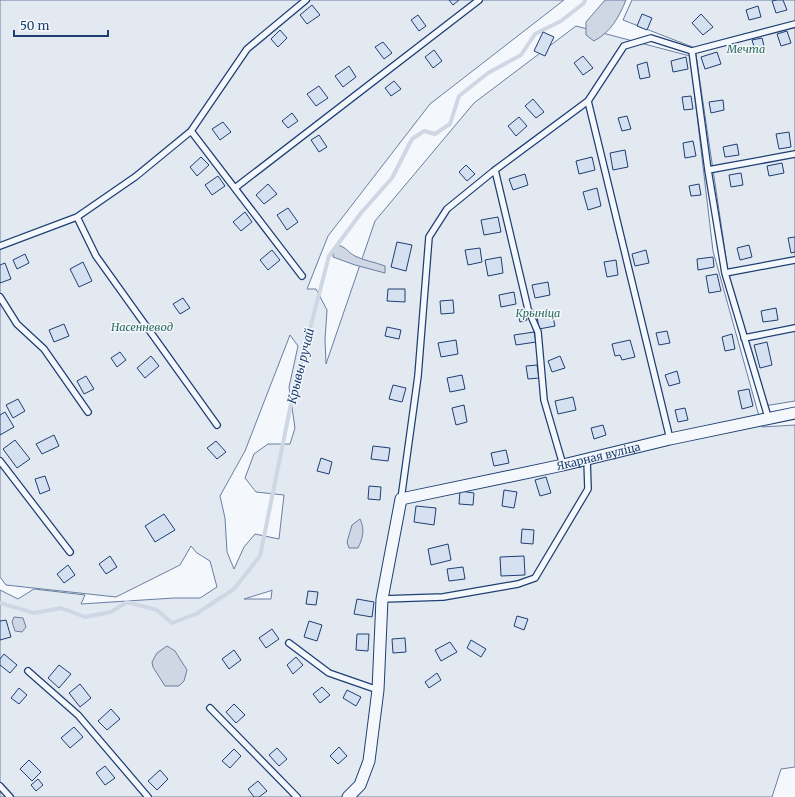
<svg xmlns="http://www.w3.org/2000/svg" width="795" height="797" font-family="Merriweather,serif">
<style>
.green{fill:#e3e9f0;stroke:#687fa3;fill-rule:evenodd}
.water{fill:#cfd7e4;stroke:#687fa3}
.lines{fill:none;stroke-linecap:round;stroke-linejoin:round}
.stream{stroke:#cfd7e4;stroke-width:4}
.building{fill:#d5e0f0;stroke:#1d3f73}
.service-casing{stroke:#1d3f73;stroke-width:8}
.minor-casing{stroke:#1d3f73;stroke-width:13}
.service{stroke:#f4f7fb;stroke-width:5.5}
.minor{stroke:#f4f7fb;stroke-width:11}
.labels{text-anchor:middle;stroke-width:3;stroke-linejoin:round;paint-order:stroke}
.park-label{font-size:11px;font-style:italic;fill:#2c6c60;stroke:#f4f7fb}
.street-label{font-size:11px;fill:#1d3f73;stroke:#f4f7fb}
.water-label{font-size:12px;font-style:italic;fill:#1d3f73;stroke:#f4f7fb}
</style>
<rect width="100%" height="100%" fill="#f4f7fb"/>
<!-- green -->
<path class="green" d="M0 0H564L430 104 328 236 307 289H316L327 310 325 340 326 364 375 221 474 103 576 26 690 56 713 251 762 427 795 425V767L781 769 772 797H0V590L18 599 34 589 85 595 81 604 174 598H200L217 587 210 561 197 553 191 546 180 565 116 597 6 585 0 577ZM290 335 298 346 289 387 295 428 290 444H268L254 454 245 478 256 492 284 495 279 539 255 534 244 547 234 569 227 552 225 518 220 496 245 451ZM272 590 271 599H244L270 591Z
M632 0H795V401L764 406 729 278 695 48 623 20Z"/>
<!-- water -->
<path class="water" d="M605 0H626C619 17 611 32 594 41L586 35V22Z
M337 245C347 247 347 252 355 256 365 261 375 262 385 266V273L355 265 333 257V250Z
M360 519C365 529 363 538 358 548H349L347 542 352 525Z
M14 617 23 618 26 627 22 632 15 631 12 622Z
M167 646 175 651 187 670 184 681 179 686H165L153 667 152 662 157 653Z"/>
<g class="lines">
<!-- stream -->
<path class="stream" d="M0 603 34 613 61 608 85 617 111 612 127 602 157 610 172 623 196 614 234 589 260 556 293 394 329 256 361 213 392 178 412 139 424 131 435 134 450 124 459 96 488 73 521 55 535 34 561 21 584 3 585 0"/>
</g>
<!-- building -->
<path class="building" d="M449 0H459L453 5Z
M777 0H783L787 10 776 13 772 1Z
M312 5 320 15 307 24 300 15Z
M758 6 761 17 749 20 746 10Z
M642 14 652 18 647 30 637 26Z
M701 14 713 27 703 35 692 23Z
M418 15 426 26 419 31 411 20Z
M280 30 287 38 278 47 271 39Z
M787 31 791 43 781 46 777 34Z
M543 32 554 37 545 56 534 51Z
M762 38 765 50 756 53 752 40Z
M383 42 392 53 384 59 375 47Z
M434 50 442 61 433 68 425 57Z
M717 52 721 64 705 69 701 57Z
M583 56 593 68 583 75 574 63Z
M686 57 688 69 673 72 671 61Z
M647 62 650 77 640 79 637 65Z
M349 66 356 77 343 87 335 76Z
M394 81 401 89 391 96 385 88Z
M319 86 328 98 316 106 307 94Z
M691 96 693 109 684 110 682 97Z
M533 99 544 112 536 118 525 106Z
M723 100 724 110 711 113 709 102Z
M292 113 298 121 288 128 282 121Z
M627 116 631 129 622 131 618 118Z
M519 117 527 126 516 136 508 126Z
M223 122 231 132 220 140 212 129Z
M789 132 791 147 779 149 776 134Z
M319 135 327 147 319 152 311 140Z
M693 141 696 156 685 158 683 143Z
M737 144 739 155 725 157 723 147Z
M625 150 628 167 613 170 610 153Z
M201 157 209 165 197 176 190 167Z
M592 157 595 170 579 174 576 161Z
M782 163 784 173 769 176 767 166Z
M466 165 475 174 467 181 459 172Z
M741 173 743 185 731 187 729 175Z
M525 174 528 185 513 190 509 179Z
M218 176 225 186 212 195 205 185Z
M268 184 277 194 264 204 256 195Z
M699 184 701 195 691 196 689 186Z
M597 188 601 206 588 210 583 192Z
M288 208 298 222 287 230 277 215Z
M245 212 252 222 241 231 233 222Z
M498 217 501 232 484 235 481 220Z
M795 237V252L791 253 788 238Z
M397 242 412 245 406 271 391 267Z
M749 245 752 257 740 260 737 248Z
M480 248 482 262 468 265 465 250Z
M272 250 280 260 268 270 260 260Z
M646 250 649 263 635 266 632 254Z
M25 254 29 263 17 269 13 260Z
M501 257 503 273 488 276 485 260Z
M713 257 714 267 698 270 697 259Z
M616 260 618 275 607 277 604 262Z
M83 262 92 281 79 287 70 269Z
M5 263 11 279 0 283V265Z
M717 274 721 291 709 293 706 276Z
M548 282 550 295 535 298 532 285Z
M388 289H405V302L387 301Z
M514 292 516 304 501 307 499 295Z
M183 298 190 308 180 314 173 304Z
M453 300 454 313 441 314 440 301Z
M524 308 527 320 520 322 517 310Z
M776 308 778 320 763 322 761 311Z
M552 313 555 326 539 329 537 316Z
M64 324 69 336 54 342 49 330Z
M387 327 401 330 399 339 385 336Z
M667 331 670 343 659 345 656 333Z
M534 332 536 342 516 345 514 335Z
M732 334 735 349 725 351 722 337Z
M456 340 458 354 441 357 438 343Z
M630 340 635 357 622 360 620 355 615 356 612 344Z
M767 342 772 365 760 368 754 345Z
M120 352 126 360 117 367 111 358Z
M151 356 159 366 145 378 137 368Z
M560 356 565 368 552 372 548 361Z
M537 365 539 378 528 379 526 366Z
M677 371 680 383 669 386 665 375Z
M462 375 465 389 450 392 447 378Z
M86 376 94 389 84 394 77 381Z
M393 385 406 388 402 402 389 399Z
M749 389 753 406 742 409 738 391Z
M573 397 576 410 558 414 555 401Z
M18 399 25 411 13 418 6 405Z
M464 405 467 422 456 425 452 408Z
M685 408 688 420 678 422 675 410Z
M5 412 14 427 0 435V415Z
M603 425 606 435 594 439 591 428Z
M54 435 59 446 42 454 36 444Z
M15 440 30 459 17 468 3 449Z
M216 441 226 452 217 459 207 448Z
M373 446 390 448 388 461 371 459Z
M506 450 509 463 494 466 491 453Z
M321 458 332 462 329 474 317 471Z
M45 476 50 490 40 494 35 479Z
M546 477 551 493 540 496 535 480Z
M369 486 381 487 380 500 368 499Z
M504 490 517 492 514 508 502 506Z
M460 491 474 493 473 505 459 504Z
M416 506 436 508 434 525 414 522Z
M164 514 175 530 155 542 145 526Z
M522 529 534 530 533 544 521 543Z
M448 544 451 560 431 565 428 549Z
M110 556 117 567 106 574 99 564Z
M524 556 525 575 501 576 500 557Z
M68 565 75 575 64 583 57 574Z
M463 567 465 579 449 581 447 569Z
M308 591 318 592 316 605 306 604Z
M357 599 374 602 372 617 354 614Z
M517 616 528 619 524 630 514 626Z
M6 620 11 637 0 640V621Z
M309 621 322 625 317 641 304 637Z
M272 629 279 639 266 648 259 638Z
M357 634H369L368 651 356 650Z
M405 638 406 652 393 653 392 639Z
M471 640 486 649 481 657 467 648Z
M450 642 457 652 441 661 435 650Z
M234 650 241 660 229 669 222 659Z
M4 654 17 665 10 673 0 665V659Z
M296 657 303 665 293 674 287 665Z
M59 665 71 674 59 688 48 678Z
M437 673 441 680 429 688 425 682Z
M80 684 91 698 80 707 69 693Z
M322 687 330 695 320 703 313 694Z
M19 688 27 695 19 704 11 698Z
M347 690 361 697 356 706 343 698Z
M234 704 245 715 236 723 226 712Z
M111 709 120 719 107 730 98 721Z
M74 727 83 737 70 748 61 738Z
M339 747 347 756 338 764 330 756Z
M277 748 287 759 279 766 269 755Z
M234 749 241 756 230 768 222 761Z
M29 760 41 772 32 781 20 769Z
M105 766 115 778 105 785 96 773Z
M160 770 168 779 157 790 148 781Z
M38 779 43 785 36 791 31 785Z
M258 781 267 791 259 797H254L248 789Z"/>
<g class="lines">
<defs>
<path id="service" d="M692 51 795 24
M588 101 670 439
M495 170 528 309 538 332 544 400 563 465
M708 170 795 154
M235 188 479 0
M77 217 96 256 217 425
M0 246 77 217 135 177 191 131
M725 273 795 260
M302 276 191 131 247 49 306 0
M0 297 17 324 44 349 88 412
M744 338 795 328
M0 461 70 552
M401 499 418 376 429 237 447 209 495 170 588 101 624 46 651 38 692 51 708 170 725 273 768 417
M382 599 443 597 518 584 535 578 588 489 587 459
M289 643 329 673 378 690
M28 671 78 715 148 797
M210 708 297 797
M0 786 10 797"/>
<g id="minor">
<path id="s1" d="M348 797 360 785 369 761 378 690 382 599 401 499 563 465 670 439 795 413"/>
</g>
</defs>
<!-- service casing -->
<use href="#service" class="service-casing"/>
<!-- minor casing -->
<use href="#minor" class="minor-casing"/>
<!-- service -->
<use href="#service" class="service"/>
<!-- minor -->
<use href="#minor" class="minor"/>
</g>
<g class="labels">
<!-- park labels -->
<g class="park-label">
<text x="746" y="53">Мечта</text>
<text x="538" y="317">Крыніца</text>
<text x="142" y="331">Насенневод</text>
</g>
<!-- street labels -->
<g class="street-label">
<text dy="4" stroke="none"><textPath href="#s1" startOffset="509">Якарная вуліца</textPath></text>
</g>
<!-- water labels -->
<g class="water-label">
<text transform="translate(301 366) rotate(-76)" y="4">Крывы ручай</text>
</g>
</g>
<!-- scale -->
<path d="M14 30v6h94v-6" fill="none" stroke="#1d3f73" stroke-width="2"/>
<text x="20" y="30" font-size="12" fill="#1d3f73" stroke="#f4f7fb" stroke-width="3" paint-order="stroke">50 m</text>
</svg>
